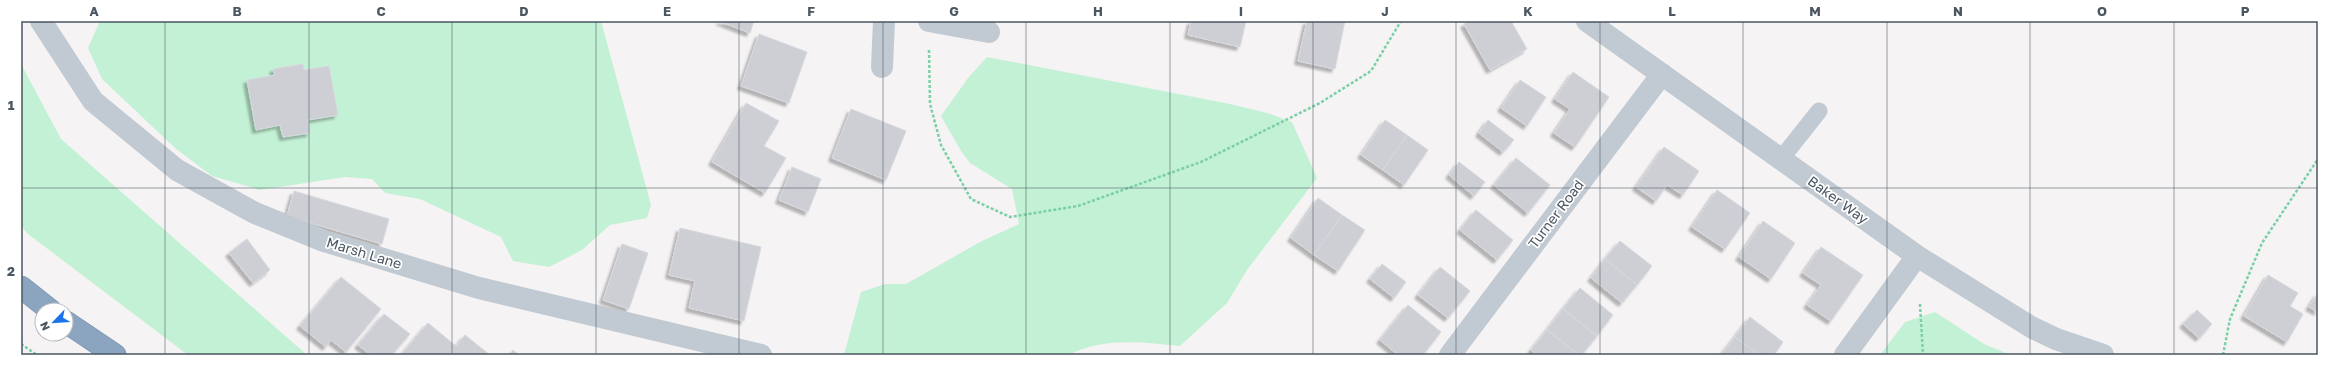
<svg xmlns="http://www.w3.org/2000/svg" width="2339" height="376" font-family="'Golos Text',sans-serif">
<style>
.green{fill:#c3f1d5}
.building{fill:#cdcfd5;stroke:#d7d9de;filter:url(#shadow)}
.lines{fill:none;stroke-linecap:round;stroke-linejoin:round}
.highway-casing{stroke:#7690ad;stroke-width:23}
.path{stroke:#7ad0a6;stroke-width:2.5;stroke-dasharray:3 2;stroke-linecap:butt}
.lane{stroke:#c1cad2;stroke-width:17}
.street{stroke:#c1cad2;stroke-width:22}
.highway{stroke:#8ba5c1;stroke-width:22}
.grid{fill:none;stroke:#4a5661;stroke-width:1;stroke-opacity:0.55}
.labels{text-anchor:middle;stroke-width:3.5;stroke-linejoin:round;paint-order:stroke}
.street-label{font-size:14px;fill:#4a5661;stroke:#fff}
.neatline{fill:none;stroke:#4a5661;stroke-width:1.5}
.grid-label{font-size:13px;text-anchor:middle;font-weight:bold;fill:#4a5661}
</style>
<defs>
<filter id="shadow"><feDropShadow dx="-3.5" dy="3.5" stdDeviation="1" flood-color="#0004"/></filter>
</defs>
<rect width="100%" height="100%" fill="#f5f3f3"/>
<!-- green -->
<path class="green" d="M100 21H601L651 205 647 218 610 225 582 250 549 267 513 261 501 237 420 199 385 193 372 179 345 177 260 190 212 176 175 148 102 79 88 48Z
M987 57 1230 104 1267 113 1292 122 1317 178 1247 270 1227 303 1180 346C1142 342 1103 337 1068 355H844L861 292 885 284H906L982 241 1019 224 1012 189 970 163 961 151 941 116 968 78Z
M21 64 61 139 307 355H188L28 234 21 226Z
M1935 312 1984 344 2011 355H1880L1905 322Z"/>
<!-- building -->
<path class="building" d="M719 21H754L750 33Z
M1191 21H1246L1240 47 1188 35Z
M1307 21H1345L1335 69 1298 61Z
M1470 21H1511L1527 49 1490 70 1464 24Z
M759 34 807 52 789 103 741 86Z
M303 64 304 70 329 66 338 115 308 120 310 133 283 137 280 125 256 130 247 80 275 75 273 69Z
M1573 72 1609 97 1575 147 1554 133 1570 109 1555 99Z
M1520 80 1546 97 1527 126 1501 108Z
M746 103 779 121 764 146 786 158 765 193 712 162Z
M851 109 906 131 886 180 832 158Z
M1385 120 1407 135 1383 170 1361 155Z
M1488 120 1514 140 1503 152 1479 133Z
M1407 135 1428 150 1404 185 1383 170Z
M1664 147 1699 171 1683 195 1667 185 1656 201 1636 187Z
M1516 158 1550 185 1528 213 1494 185Z
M1459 162 1485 182 1474 196 1449 175Z
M792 167 821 179 808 212 779 200Z
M1717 190 1750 213 1725 249 1692 227Z
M294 191 389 219 382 244 287 216Z
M1318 198 1342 215 1314 255 1291 238Z
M1476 210 1513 240 1497 260 1460 230Z
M1342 215 1365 230 1338 271 1314 255Z
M1763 221 1795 243 1771 279 1739 257Z
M680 228 761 247 744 321 689 308 695 281 669 275Z
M247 239 270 270 253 283 229 253Z
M1620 241 1652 266 1637 285 1605 259Z
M622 244 648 253 629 309 603 300Z
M1821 247 1863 275 1831 321 1807 305 1821 285 1803 273Z
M1605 259 1637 285 1622 303 1591 278Z
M1382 264 1406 282 1394 298 1370 279Z
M1440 267 1470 291 1448 318 1418 295Z
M2268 275 2298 293 2290 306 2303 314 2287 342 2244 316Z
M341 277 381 309 346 352 331 340 326 347 300 326Z
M1580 288 1613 315 1597 336 1563 309Z
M2318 293V312L2309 307Z
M1408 305 1441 332 1423 355H1398L1380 340Z
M1563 309 1597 336 1582 355H1579L1547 330Z
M2197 310 2212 324 2199 338 2183 324Z
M384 314 410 334 392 355H371L358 345Z
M1750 317 1783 342 1774 355H1759L1735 337Z
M428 323 456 346 465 335 490 355H401Z
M1547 330 1579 355H1537L1531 350Z
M1735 337 1759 355H1721Z
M513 350 519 355H509Z"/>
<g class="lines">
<defs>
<path id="highway" d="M21 287 50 310
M66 322 115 355"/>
</defs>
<!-- highway casing -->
<use href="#highway" class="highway-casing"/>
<!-- path -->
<path class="path" d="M929 50 930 104 941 145 971 199 1010 217 1078 206 1201 162 1320 103 1371 71 1401 21
M1920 304 1923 355
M21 344 37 355
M2223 355 2230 319 2262 243 2318 159"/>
<!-- lane -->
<path class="lane" d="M1781 159 1819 111"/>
<!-- street -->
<path class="street" d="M41 21 93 101 177 170 255 213 324 241 479 288 761 355
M929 21 989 32
M1587 21 1917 256 2031 327 2056 339 2103 355
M882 67 884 21
M1450 355 1662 74
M1845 355 1917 256"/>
<!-- highway -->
<use href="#highway" class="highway"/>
</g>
<!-- grid -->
<path class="grid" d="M165 21V355M309 21V355M452 21V355M596 21V355M739 21V355M883 21V355M1026 21V355M1170 21V355M1313 21V355M1456 21V355M1600 21V355M1743 21V355M1887 21V355M2030 21V355M2174 21V355M21 188H2318"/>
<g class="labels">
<!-- street labels -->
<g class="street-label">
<text transform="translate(1838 200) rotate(36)" y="5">Baker Way</text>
<text transform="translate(1556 214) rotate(-53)" y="5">Turner Road</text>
<text transform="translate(364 253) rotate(17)" y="5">Marsh Lane</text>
</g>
</g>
<!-- border -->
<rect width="2339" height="376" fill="none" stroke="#ffffff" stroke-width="44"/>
<!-- north arrow -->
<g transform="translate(54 322) rotate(245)"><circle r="19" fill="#ffffff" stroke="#b7bbc0"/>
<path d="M0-3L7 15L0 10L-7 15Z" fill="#1a73e8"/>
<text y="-6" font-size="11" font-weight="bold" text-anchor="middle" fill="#4a5661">N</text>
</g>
<rect x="22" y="22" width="2295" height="332" class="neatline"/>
<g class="grid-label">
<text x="94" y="16">A</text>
<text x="237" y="16">B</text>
<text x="381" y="16">C</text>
<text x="524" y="16">D</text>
<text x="667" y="16">E</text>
<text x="811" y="16">F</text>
<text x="954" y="16">G</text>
<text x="1098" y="16">H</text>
<text x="1241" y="16">I</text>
<text x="1385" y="16">J</text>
<text x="1528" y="16">K</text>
<text x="1672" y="16">L</text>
<text x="1815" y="16">M</text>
<text x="1958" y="16">N</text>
<text x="2102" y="16">O</text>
<text x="2245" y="16">P</text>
<text x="11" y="110">1</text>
<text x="11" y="276">2</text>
</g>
</svg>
